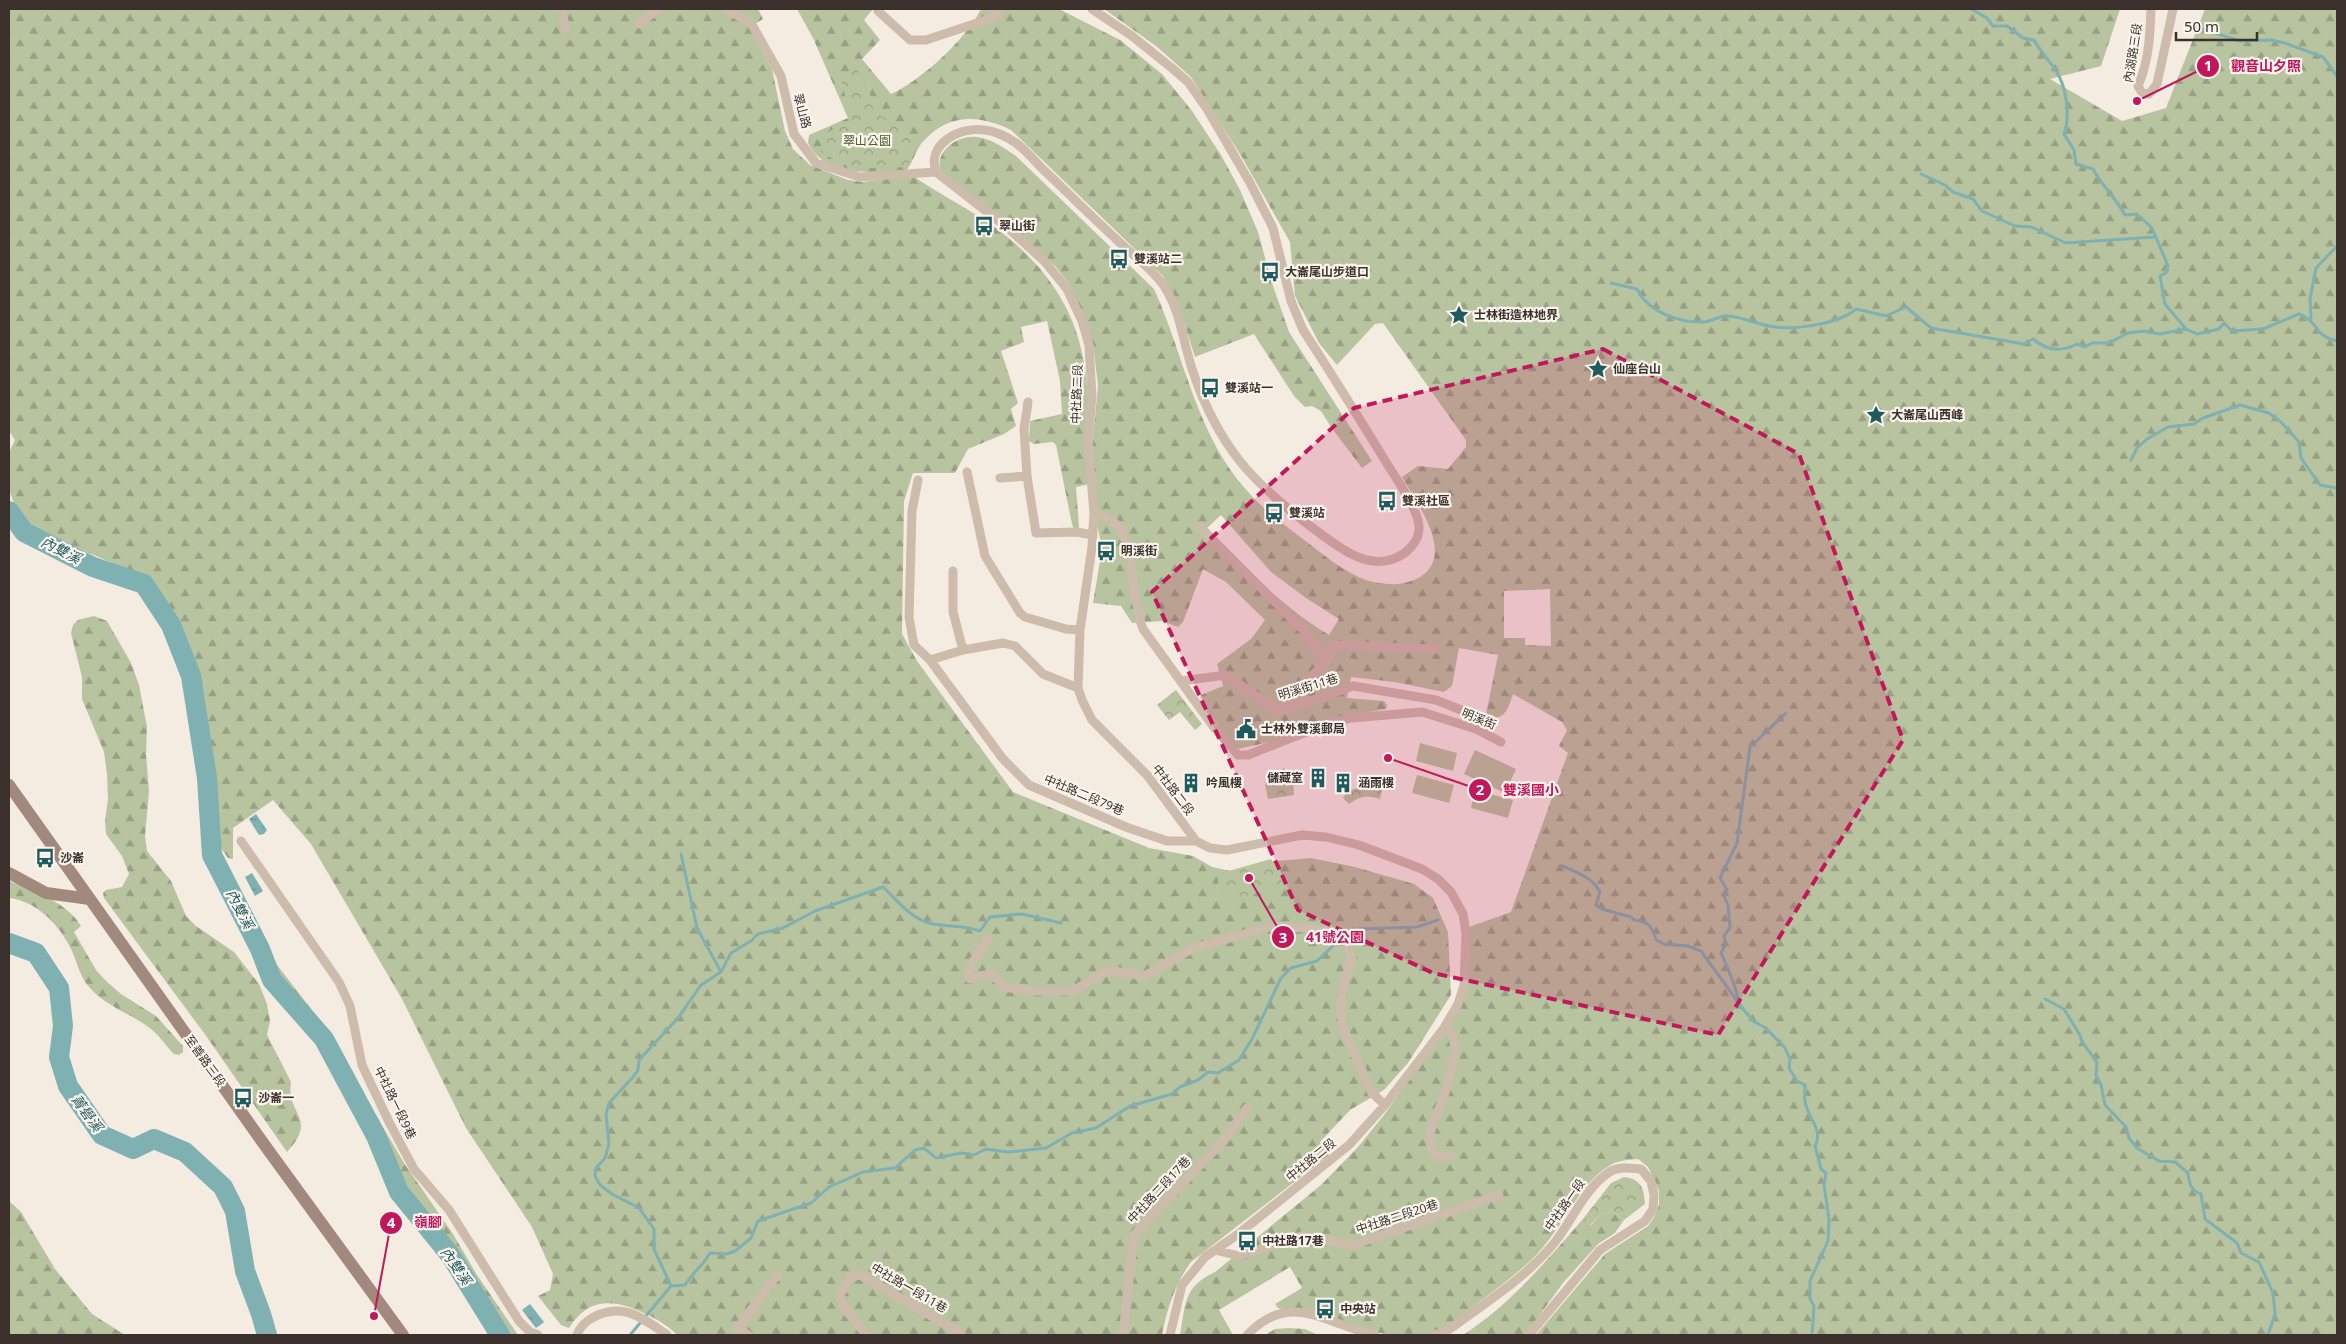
<svg xmlns="http://www.w3.org/2000/svg" width="2346" height="1344" font-family="'Noto Sans','Noto Sans TC',sans-serif">
<style>
.forest{fill:url(#forest-firs);fill-rule:evenodd}
.park{fill:url(#park-crowns)}
.garden{fill:#b8c4a0}
.water{fill:url(#water-ripples)}
.lines{fill:none;stroke-linecap:round;stroke-linejoin:round}
.stream{stroke:#7fb0b2;stroke-width:3}
.river{stroke:#7fb0b2;stroke-width:20}
.street{stroke:#cdbbac;stroke-width:9}
.secondary{stroke:#a18a7d;stroke-width:12}
.marked{fill:#c2185b;fill-opacity:0.2;stroke:#c2185b;stroke-width:4;stroke-dasharray:10 6;stroke-linejoin:round}
.labels{text-anchor:middle;stroke-width:4.5;stroke-linejoin:round;paint-order:stroke}
.street-label{font-size:12px;fill:#3b302b;stroke:#fbf5ee}
.park-label{font-size:12px;fill:#4a5a2e;stroke:#fbf5ee}
.poi-label{font-size:12px;font-weight:bold;fill:#3b302b;stroke:#fbf5ee;text-anchor:start}
.water-label{font-size:14px;font-style:italic;fill:#1f5a5e;stroke:#fbf5ee}
.leader{fill:none;stroke:#c2185b;stroke-width:2}
.callout-dot{fill:#c2185b;stroke:#fbf5ee;stroke-width:2}
.mark-label{font-size:15px;text-anchor:middle;font-weight:bold;fill:#fff}
.callout-label{font-size:14px;text-anchor:middle;font-weight:bold;fill:#c2185b;stroke:#fbf5ee;stroke-width:4.5;stroke-linejoin:round;paint-order:stroke}
</style>
<defs>
<pattern id="forest-firs" width="22" height="20" patternUnits="userSpaceOnUse" patternTransform="scale(1.25)"><rect width="22" height="20" fill="#b8c4a0"/><path d="M5 1l3.5 6h-7zM16 11l3.5 6h-7z" fill="#97a083"/></pattern>
<pattern id="park-crowns" width="20" height="18" patternUnits="userSpaceOnUse" patternTransform="scale(1.25)"><rect width="20" height="18" fill="#b8c4a0"/><path d="M2 6a3 3 0 1 1 6 0M12 15a3 3 0 1 1 6 0" fill="none" stroke="#97a083"/></pattern>
<pattern id="water-ripples" width="26" height="14" patternUnits="userSpaceOnUse" patternTransform="scale(1.25)"><rect width="26" height="14" fill="#7fb0b2"/><path d="M2 4q2-2 4 0t4 0M15 11q2-2 4 0t4 0" fill="none" stroke="#699091"/></pattern>
</defs>
<rect width="100%" height="100%" fill="#f4ebe1"/>
<!-- forest -->
<path class="forest" d="M9 9H758L763 19 749 28 772 69 785 131 793 149 810 165 848 180 863 182 909 176 916 178C950 201 990 219 1020 248 1096 319 1089 389 1089 484L1076 487 1079 526 1077 530 1074 529 1072 524 1056 445 1053 442 1034 444 1029 441 1030 421 1062 414 1060 381 1047 321 1021 327 1024 342 1001 351 1018 403 1011 409 1016 426 1004 434 968 449 955 473H913L904 501 902 634 917 661 1013 792 1149 848 1193 856 1212 867 1235 872 1267 862 1311 858 1355 867 1414 884 1433 898 1448 932 1451 995 1408 1063 1384 1090 1350 1110 1320 1142 1329 1155 1191 1262C1175 1284 1167 1309 1162 1335H677C670 1327 658 1320 648 1315 617 1300 590 1295 569 1328L561 1325 538 1296 550 1290 553 1274 532 1227 466 1128 402 999 311 844 273 800 233 828V859L228 858 218 844 212 772 204 720 196 679 181 625 149 579 36 530 17 511 9 490V452L15 440 9 431Z
M797 9H873L864 20 880 40 862 59 891 94C921 81 967 38 981 9H1059L1120 40 1162 74 1192 111 1221 155 1240 190 1258 232 1272 283 1289 332 1372 461 1362 468 1331 427 1321 411 1312 406 1305 407 1294 396 1254 334 1195 357 1179 307 1163 276 1011 130C978 114 947 113 921 144 915 152 913 163 906 171 874 172 825 178 808 143L809 135 848 118 813 38Z
M1104 9H2120L2101 66 2050 79 2122 121 2166 108 2205 9H2337V1335H1536L1605 1254 1648 1226 1654 1217 1659 1205V1191L1648 1167 1638 1159C1628 1160 1618 1160 1609 1166 1579 1184 1563 1227 1538 1253 1519 1273 1496 1289 1474 1306 1460 1317 1445 1332 1426 1335 1385 1341 1320 1318 1278 1308L1275 1304 1302 1288 1290 1267 1219 1310 1233 1335H1180C1186 1303 1183 1287 1215 1272L1321 1185 1358 1147 1384 1115 1419 1066 1467 980 1470 949 1469 927 1511 912 1568 753 1559 746 1567 730 1562 722 1513 694C1508 708 1507 719 1488 718L1486 714 1498 655 1459 648 1452 686 1444 692 1394 682 1351 677 1347 698 1384 701 1387 705 1386 709 1338 717 1270 742 1237 749 1205 708 1201 695 1223 686 1217 664 1251 639 1265 620 1226 582 1203 569 1183 622 1178 627 1162 621 1132 623 1121 606 1093 603 1102 549 1096 519 1092 448 1098 386 1093 343 1083 314 1068 283 1055 266 1028 241 941 172C933 152 958 134 977 137 992 139 1004 148 1016 156L1154 289C1185 357 1196 436 1249 493 1268 514 1290 529 1312 546 1329 559 1346 573 1366 580 1382 585 1399 586 1414 580 1460 560 1418 505 1402 477L1418 466 1448 469 1466 447V440L1383 323 1375 324 1337 365 1319 343 1295 296 1290 242 1243 159 1191 77 1156 46ZM1221 515 1271 572 1306 598 1339 619 1329 635C1282 607 1244 567 1207 528ZM1550 589 1551 646 1525 645V638H1504V591Z
M94 616 107 621 131 663 139 685 147 727 146 754 149 791 145 836 147 851 171 881 186 916 196 926 234 952 259 984 267 1004 270 1021 267 1035 291 1082C285 1114 319 1118 287 1152L204 1033 104 898 103 893 106 890 122 887 129 874 122 856 106 834 105 821 108 799 107 774 104 752 82 699V677L71 633 73 625 78 620Z
M9 881C34 892 66 901 81 926L74 932 96 970 106 981 121 994 156 1016 183 1046V1052L179 1055 174 1054C166 1046 160 1036 151 1029 132 1014 107 1007 91 989 79 977 78 963 71 949 59 924 36 901 9 898Z
M277 965 323 1024 404 1163 453 1234 477 1275 518 1335H504L402 1182 369 1115 327 1041 284 989 277 978Z
M9 1201 21 1212 55 1269 92 1314 125 1335H9Z
M1611 1211 1624 1220 1615 1233 1598 1244 1563 1283 1525 1335H1463C1510 1305 1547 1260 1583 1219L1591 1225 1601 1214Z
M1289 1328 1305 1329 1318 1335H1265L1275 1329Z"/>
<!-- park -->
<path class="park" d="M857 69 880 115 921 142 907 167C871 168 853 172 821 152V136L852 119 839 75Z
M1176 690 1202 724 1195 730 1180 712 1169 720 1157 705Z
M1284 768 1293 778 1294 795 1268 799 1265 784Z
M1367 785 1382 790 1380 799C1367 795 1360 796 1349 804L1343 798 1348 791Z
M1271 859 1282 882 1265 891 1226 901 1218 887V874Z
M1624 1177C1641 1179 1644 1188 1645 1204L1624 1220 1611 1211 1601 1214 1590 1225 1583 1219 1611 1183Z"/>
<!-- garden -->
<path class="garden" d="M1420 743 1457 753 1453 771 1416 761Z
M1475 750 1516 769 1505 793 1464 774Z
M1417 775 1454 785 1449 803 1412 793Z
M1475 790 1513 800 1508 818 1471 808Z"/>
<!-- water -->
<path class="water" d="M256 814 267 830 264 834 259 835 249 819Z
M252 873 263 891 255 896 245 877Z
M530 1304 544 1322 536 1328 522 1310Z"/>
<g class="lines">
<!-- stream -->
<path class="stream" d="M1971 9 1987 18 1993 26H2007L2023 38 2034 40C2041 53 2053 64 2059 76 2067 92 2070 118 2064 134L2074 150 2076 164 2093 169C2102 186 2116 198 2125 215L2137 214 2152 228 2168 266 2166 273 2160 276 2165 304 2186 329
M2193 26 2240 41 2271 40 2285 43 2323 57 2337 76
M1921 174 1945 185 1953 192 1973 199 1982 211 2015 226 2031 227 2066 243 2155 237
M1611 283 1637 289C1649 313 1680 323 1705 322 1713 321 1720 315 1728 316 1744 317 1760 326 1776 327 1798 330 1840 323 1856 309L1886 316 1906 307 1931 328 2024 344 2033 339C2046 350 2060 353 2077 344L2085 347 2092 343H2109L2128 333 2145 331 2160 334 2186 329 2197 334 2219 329 2224 323 2232 331 2263 329 2299 314C2320 322 2312 335 2337 341
M2311 318 2310 299 2316 268 2337 246
M2131 460 2137 448 2147 439 2168 427 2194 424 2203 418 2240 405 2269 413 2282 423 2299 442 2301 458 2320 485 2337 488
M681 854 697 928 721 972
M1562 866C1575 871 1593 878 1600 892L1596 905 1602 909 1631 917 1634 920C1649 922 1652 926 1656 940L1664 944 1688 946 1701 951 1743 1009 1753 1021 1766 1028 1785 1048 1790 1059 1789 1068 1797 1081 1805 1085C1805 1090 1804 1096 1805 1101 1807 1118 1824 1129 1815 1146L1821 1169 1826 1173 1824 1185 1829 1219 1828 1241 1810 1281V1299L1814 1306 1812 1335
M1738 999C1735 983 1728 969 1721 953L1726 944 1724 936 1730 928 1728 905 1724 896 1727 890 1720 878 1737 843 1750 747 1786 713
M2045 999 2064 1009 2080 1035 2082 1042 2097 1062 2096 1075 2101 1085 2105 1105 2126 1127 2129 1138 2137 1148 2159 1161 2175 1162 2188 1173C2189 1183 2191 1191 2201 1194L2205 1219 2237 1243 2241 1253 2259 1262 2273 1293 2275 1314 2268 1335
M671 1286 654 1249V1229L639 1208 612 1194 600 1185 595 1176 596 1168 605 1158 609 1144 606 1115 609 1103 633 1077 638 1070 639 1060 678 1018 701 985 721 972 731 953 751 941 758 934 783 928 815 911 883 887C897 900 913 921 933 924 949 927 964 925 980 931L990 917 1022 914 1061 923
M630 1335 671 1286 685 1285C693 1272 703 1266 710 1253L727 1254 735 1251 751 1238 758 1221 811 1203 829 1187 863 1172 895 1168 915 1150 924 1148 936 1158 961 1153 974 1155 986 1149 1008 1152 1046 1148 1072 1133 1096 1128 1130 1106 1172 1094 1180 1087 1198 1080 1208 1072 1218 1073 1239 1060 1252 1039 1281 978 1291 968 1317 961 1337 942 1359 929 1417 927 1438 920"/>
<!-- river -->
<path class="river" d="M9 511 24 532 93 567 144 584 171 625 191 676 207 778 212 855 260 949 272 980 324 1039 376 1136 399 1192 451 1256 500 1335
M9 943 36 953 59 988 63 1026 59 1057 68 1086 102 1135 133 1149 154 1139 185 1152 223 1187 235 1211 245 1271 261 1314 267 1335"/>
<!-- street -->
<path class="street" d="M562 9 565 28
M726 9 751 23 781 76 794 134 816 163 860 177 936 172
M1092 9 1132 36 1173 69 1188 82 1207 109 1249 181 1273 228 1291 301 1303 330C1331 373 1359 418 1386 462 1396 479 1418 508 1419 527 1420 542 1405 555 1393 559 1365 569 1339 547 1318 532 1253 484 1218 447 1192 369 1183 341 1180 310 1164 286 1151 267 1131 254 1115 238 1092 217 1070 195 1048 174 1037 164 1027 151 1016 143 1007 137 995 131 985 130 960 126 926 144 936 172L1010 230 1045 262 1067 289 1082 321 1089 345 1092 396 1088 442 1094 513 1092 547 1080 630 1078 688 1082 700 1092 720 1147 775 1196 841 1210 848 1227 850 1302 835 1326 837 1359 845 1422 869 1438 879 1451 892 1463 914 1466 934 1464 985 1458 1004 1444 1028 1385 1105 1349 1145 1237 1235 1205 1257 1182 1285 1170 1335
M2151 9C2150 36 2149 61 2138 86L2142 93 2149 94 2157 84 2173 9
M878 11 910 40H926L998 16 994 9
M639 24 658 9
M967 472 985 556 1020 613 1025 617 1066 629 1080 630
M1027 476 1024 429 1028 402
M1000 478 1027 476 1036 533 1077 532 1093 535
M918 480 912 511 909 617 914 645 930 660 1003 759 1029 785 1126 827 1167 841H1196
M1094 513C1102 516 1112 519 1118 526 1135 548 1132 602 1143 629L1213 726 1238 755H1248L1324 725 1351 718 1422 712 1476 729 1501 742
M1199 526 1303 630 1326 661
M953 571V612L963 650
M930 660 963 650 1003 643 1015 646 1043 674 1078 688
M1181 681 1226 675 1279 712 1353 686 1436 700 1479 717
M1281 710 1326 661 1334 645 1435 649
M241 841 339 982 350 1006 362 1065 390 1124 414 1169 449 1210 519 1321 530 1332 538 1335
M988 938 968 970 970 979 992 973 1004 987 1029 991H1073L1102 973 1114 971 1145 976 1191 949 1269 927 1311 928 1343 935 1352 957 1341 996 1342 1026 1372 1093 1385 1105
M1444 1028 1451 1033 1456 1049 1447 1087 1430 1133 1431 1147 1437 1157 1452 1156
M1215 1250 1239 1256 1301 1236 1353 1245 1499 1195
M577 1335C579 1328 586 1321 592 1318 622 1301 643 1318 667 1335
M748 1335 737 1329 777 1275
M867 1335 844 1308 840 1295 849 1279 859 1274 959 1332 961 1335
M1123 1335 1134 1235 1225 1139 1247 1108
M1247 1335C1291 1289 1324 1324 1375 1335
M1435 1335 1450 1329C1486 1302 1527 1277 1555 1242 1573 1219 1584 1190 1608 1173 1618 1166 1630 1168 1641 1169L1651 1181 1654 1195 1653 1209 1645 1221 1600 1250 1529 1335"/>
<!-- secondary -->
<path class="secondary" d="M9 785 266 1147 403 1335
M9 873 46 893 90 899"/>
</g>
<!-- marked area -->
<path class="marked" d="M1603 349 1799 454 1903 740 1718 1035 1433 973 1298 910 1152 592 1354 408Z"/>
<!-- icons -->
<defs>
<symbol id="bus-bare" viewBox="-9 -9 18 18"><path d="M-5-6H5V4H4V6H2V4H-2V6H-4V4H-5ZM-3.5-4V0h7V-4ZM-3.5 1.2v1.5H-2V1.2ZM2 1.2v1.5H3.5V1.2Z" fill="#1f5a5e" stroke="#fbf5ee" stroke-width="2.5" paint-order="stroke"/></symbol>
<symbol id="sight-bare" viewBox="-9 -9 18 18"><path d="M0-6L1.8-2.2L6-1.7L2.9 1.2L3.7 5.4L0 3.3L-3.7 5.4L-2.9 1.2L-6-1.7L-1.8-2.2Z" fill="#1f5a5e" stroke="#fbf5ee" stroke-width="2.5" paint-order="stroke"/></symbol>
<symbol id="civic-bare" viewBox="-9 -9 18 18"><path d="M-.6-6.5H3V-4.5H.6V-3L4-1V1h2V6H-6V1h2V-1L-.6-3ZM-1.2 2.5V6h2.4V2.5Z" fill="#1f5a5e" stroke="#fbf5ee" stroke-width="2.5" paint-order="stroke"/></symbol>
<symbol id="building-bare" viewBox="-9 -9 18 18"><path d="M-4-6H4V6H1V3H-1V6H-4ZM-2.5-4.3h1.7v1.8h-1.7ZM.8-4.3h1.7v1.8H.8ZM-2.5-1h1.7V.8h-1.7ZM.8-1h1.7V.8H.8Z" fill="#1f5a5e" stroke="#fbf5ee" stroke-width="2.5" paint-order="stroke"/></symbol>
</defs>
<g fill-rule="evenodd">
<use href="#bus-bare" x="970" y="212" width="28" height="28"/>
<use href="#bus-bare" x="1105" y="245" width="28" height="28"/>
<use href="#bus-bare" x="1256" y="258" width="28" height="28"/>
<use href="#sight-bare" x="1445" y="301" width="28" height="28"/>
<use href="#sight-bare" x="1584" y="355" width="28" height="28"/>
<use href="#bus-bare" x="1196" y="374" width="28" height="28"/>
<use href="#sight-bare" x="1862" y="401" width="28" height="28"/>
<use href="#bus-bare" x="1373" y="487" width="28" height="28"/>
<use href="#bus-bare" x="1260" y="499" width="28" height="28"/>
<use href="#bus-bare" x="1092" y="537" width="28" height="28"/>
<use href="#civic-bare" x="1232" y="715" width="28" height="28"/>
<use href="#building-bare" x="1304" y="764" width="28" height="28"/>
<use href="#building-bare" x="1177" y="769" width="28" height="28"/>
<use href="#building-bare" x="1329" y="769" width="28" height="28"/>
<use href="#bus-bare" x="31" y="844" width="28" height="28"/>
<use href="#bus-bare" x="229" y="1084" width="28" height="28"/>
<use href="#bus-bare" x="1233" y="1227" width="28" height="28"/>
<use href="#bus-bare" x="1311" y="1295" width="28" height="28"/>
</g>
<g class="labels">
<!-- street labels -->
<g class="street-label">
<text transform="translate(2133 53) rotate(-81)" y="4">內湖路三段</text>
<text transform="translate(802 111) rotate(75)" y="4">翠山路</text>
<text transform="translate(1077 394) rotate(-88)" y="4">中社路二段</text>
<text transform="translate(1308 687) rotate(-17)" y="4">明溪街11巷</text>
<text transform="translate(1479 719) rotate(22)" y="4">明溪街</text>
<text transform="translate(1173 790) rotate(53)" y="4">中社路二段</text>
<text transform="translate(1084 795) rotate(23)" y="4">中社路二段79巷</text>
<text transform="translate(205 1061) rotate(54)" y="4">至善路三段</text>
<text transform="translate(395 1103) rotate(64)" y="4">中社路一段9巷</text>
<text transform="translate(1311 1160) rotate(-39)" y="4">中社路二段</text>
<text transform="translate(1159 1190) rotate(-47)" y="4">中社路二段17巷</text>
<text transform="translate(1565 1205) rotate(-55)" y="4">中社路一段</text>
<text transform="translate(1397 1217) rotate(-18)" y="4">中社路二段20巷</text>
<text transform="translate(909 1288) rotate(30)" y="4">中社路一段11巷</text>
</g>
<!-- park labels -->
<g class="park-label">
<text x="867" y="145">翠山公園</text>
</g>
<!-- poi labels -->
<g class="poi-label">
<text x="999" y="230">翠山街</text>
<text x="1134" y="263">雙溪站二</text>
<text x="1285" y="276">大崙尾山步道口</text>
<text x="1474" y="319">士林街造林地界</text>
<text x="1613" y="373">仙座台山</text>
<text x="1225" y="392">雙溪站一</text>
<text x="1891" y="419">大崙尾山西峰</text>
<text x="1402" y="505">雙溪社區</text>
<text x="1289" y="517">雙溪站</text>
<text x="1121" y="555">明溪街</text>
<text x="1261" y="733">士林外雙溪郵局</text>
<text x="1303" y="782" text-anchor="end">儲藏室</text>
<text x="1206" y="787">吟風樓</text>
<text x="1358" y="787">涵雨樓</text>
<text x="60" y="862">沙崙</text>
<text x="258" y="1102">沙崙一</text>
<text x="1262" y="1245">中社路17巷</text>
<text x="1340" y="1313">中央站</text>
</g>
<!-- water labels -->
<g class="water-label">
<text transform="translate(61 550) rotate(27)" y="5">內雙溪</text>
<text transform="translate(240 909) rotate(63)" y="5">內雙溪</text>
<text transform="translate(87 1113) rotate(54)" y="5">菁礐溪</text>
<text transform="translate(456 1266) rotate(56)" y="5">內雙溪</text>
</g>
</g>
<!-- callouts -->
<path class="leader" d="M2137 101L2208 66M1388 758L1480 790M1249 878L1283 937M374 1316L391 1223"/>
<g class="callout-dot">
<circle cx="2137" cy="101" r="5"/>
<circle cx="1388" cy="758" r="5"/>
<circle cx="1249" cy="878" r="5"/>
<circle cx="374" cy="1316" r="5"/>
<circle cx="2208" cy="66" r="12"/>
<circle cx="1480" cy="790" r="12"/>
<circle cx="1283" cy="937" r="12"/>
<circle cx="391" cy="1223" r="12"/>
</g>
<g class="mark-label">
<text x="2208" y="71">1</text>
<text x="1480" y="795">2</text>
<text x="1283" y="943">3</text>
<text x="391" y="1228">4</text>
</g>
<g class="callout-label">
<text x="2266" y="71">觀音山夕照</text>
<text x="1531" y="795">雙溪國小</text>
<text x="1335" y="942">41號公園</text>
<text x="428" y="1227">嶺腳</text>
</g>
<!-- border -->
<rect width="2346" height="1344" fill="none" stroke="#3b302b" stroke-width="20"/>
<!-- scale -->
<path d="M2176 32v8h81v-8" fill="none" stroke="#3b302b" stroke-width="2.5"/>
<text x="2184" y="32" font-size="15" fill="#3b302b" stroke="#fbf5ee" stroke-width="4" paint-order="stroke">50 m</text>
</svg>
